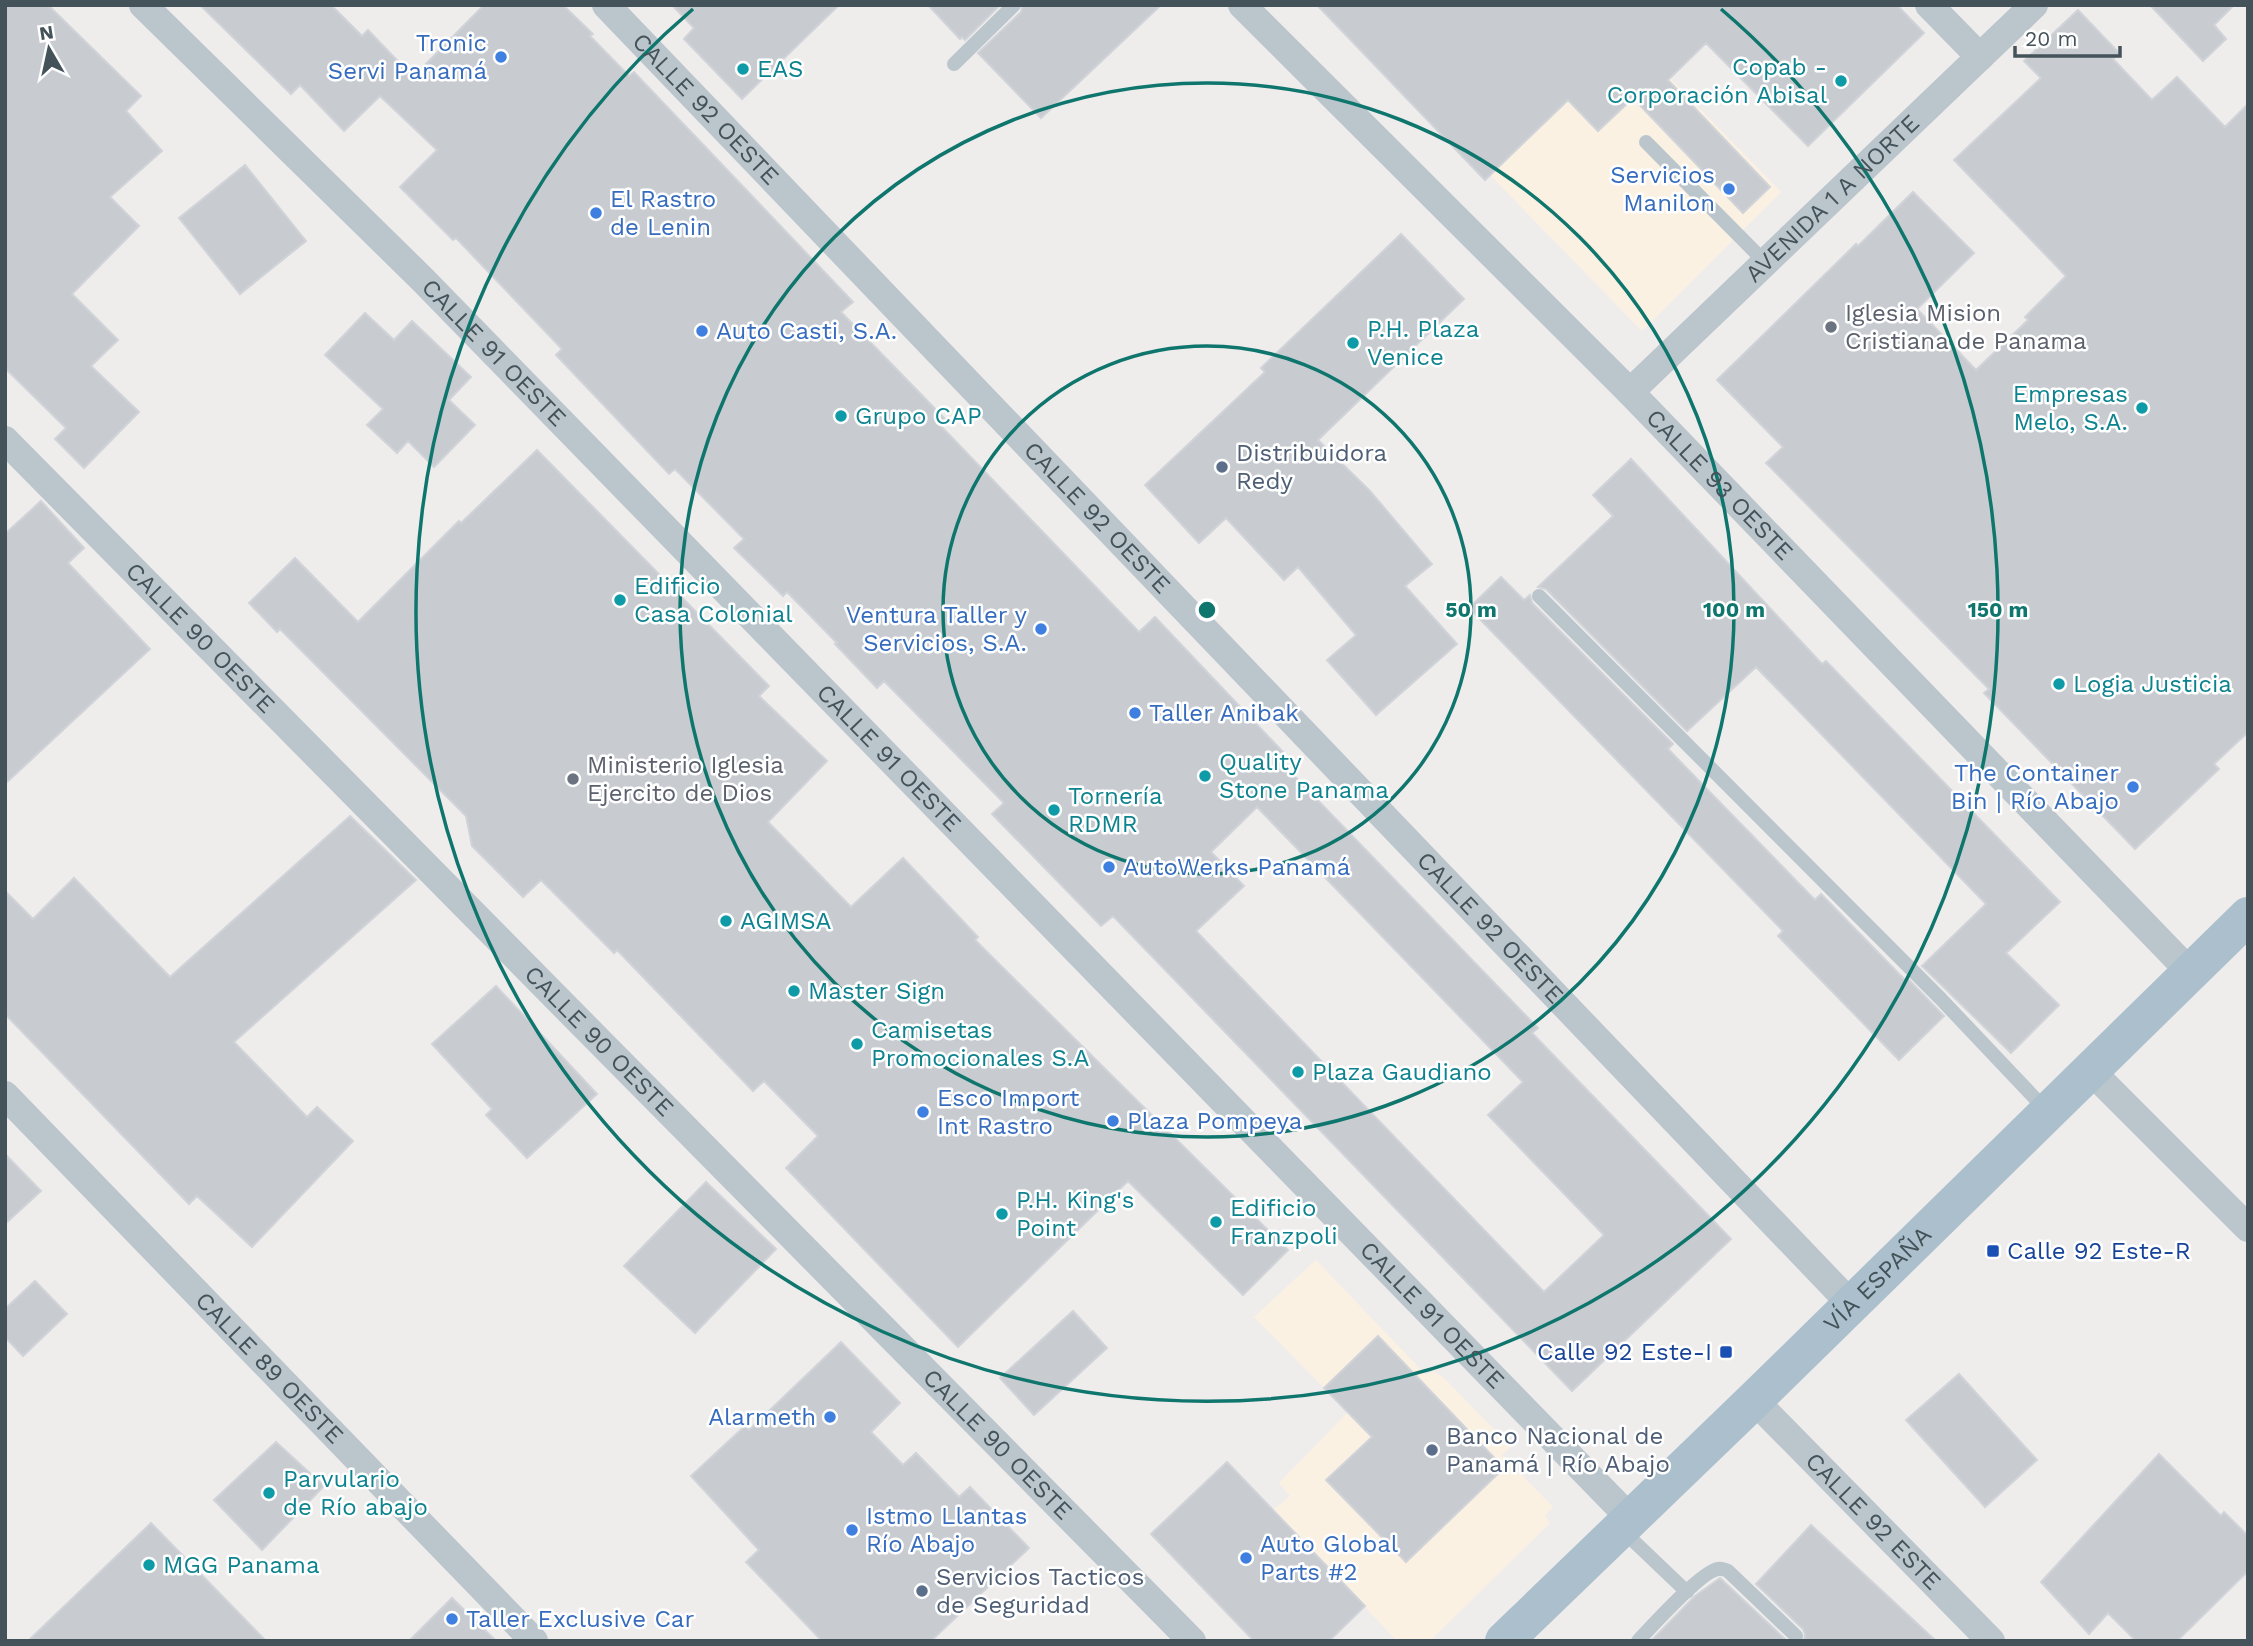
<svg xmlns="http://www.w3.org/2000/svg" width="2253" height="1646" font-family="'Work Sans',sans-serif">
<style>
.commercial{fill:#fbf1e3}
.building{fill:#c8ccd1;stroke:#d0d3d8;stroke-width:2;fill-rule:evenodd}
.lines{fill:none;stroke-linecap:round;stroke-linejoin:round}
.service{stroke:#bac6cc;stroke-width:14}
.minor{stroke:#bac6cc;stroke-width:28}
.primary{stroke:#abc0cc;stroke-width:38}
.ring{fill:none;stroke:#0f766e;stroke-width:3.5}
.shop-dot{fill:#3f7fe0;stroke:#fff;stroke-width:2.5}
.culture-dot{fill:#0f9aa8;stroke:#fff;stroke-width:2.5}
.worship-dot{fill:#6b7280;stroke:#fff;stroke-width:2.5}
.service-dot{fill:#5c6f8a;stroke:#fff;stroke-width:2.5}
.transit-dot{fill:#1a4fb4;stroke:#fff;stroke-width:2.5}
.labels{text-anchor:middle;stroke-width:5;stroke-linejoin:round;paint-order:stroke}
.shop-label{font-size:24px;fill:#366cbe;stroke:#fff;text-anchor:start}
.culture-label{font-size:24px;fill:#0d838f;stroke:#fff;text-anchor:start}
.street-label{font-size:24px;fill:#445259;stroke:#fff}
.worship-label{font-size:24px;fill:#5b616d;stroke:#fff;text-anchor:start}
.service-label{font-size:24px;fill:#4e5e75;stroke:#fff;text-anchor:start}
.transit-label{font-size:24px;fill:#164399;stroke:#fff;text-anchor:start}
.centre{fill:#0f766e;stroke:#fff;stroke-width:3.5}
.ring-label{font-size:21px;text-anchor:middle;font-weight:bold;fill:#0f766e;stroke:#fff;stroke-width:5;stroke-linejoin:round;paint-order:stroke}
</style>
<rect width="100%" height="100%" fill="#efecec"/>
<!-- commercial -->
<path class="commercial" d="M1633 40 1781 192 1642 331 1490 175Z
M1316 1260 1426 1375 1434 1371 1444 1378 1511 1447 1502 1455 1553 1507 1545 1516 1550 1523 1430 1641H1397L1273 1510 1290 1496 1279 1483 1348 1412 1254 1317Z"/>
<!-- building -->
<path class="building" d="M5 5H48L141 96 126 111 162 151 110 197 139 226 72 294 118 340 91 366 139 412 84 468 55 439 66 428 5 368Z
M200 5H331L362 36 368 30 413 77 484 5H563L593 34 590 36 629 76 634 72 853 302 841 312 945 419 939 424 1139 632 1155 617 1284 753 1278 759 1538 1028 1532 1033 1731 1239 1572 1391 1113 916 1101 926 992 814 1004 803 884 681 877 688 835 644 837 643 787 592 783 596 734 548 744 539 675 469 669 474 556 355 562 349 456 238 453 240 400 187 437 150 380 96 344 131 300 85 291 94ZM1257 807 1523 1082 1488 1115 1604 1235 1544 1292 1196 931 1244 886 1211 852Z
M672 5H839L742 99 684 39 694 28Z
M928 5H1000L965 40 962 37 960 39Z
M1023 5H1161L1041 118 978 53 1021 12Z
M1317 5H1897L1924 33 1808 146 1706 43 1668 80 1770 187 1743 213 1633 98 1598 131 1568 100 1485 180Z
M2150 5H2234L2214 25 2226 39 2203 61Z
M2078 10 2119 53 2113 59 2152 100 2177 77 2225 127 2248 104V732L2214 764 2219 769 2135 849 1984 693 1989 689 1766 463 1783 447 1717 380 1856 244 1858 246 1913 192 1974 253 1917 309 1976 370 2028 320 2025 317 2066 276 1954 160 2041 78 2024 61Z
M245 165 306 241 240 294 179 218Z
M1401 234 1464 299 1318 440 1370 491 1432 564 1405 586 1457 644 1376 715 1327 660 1356 635 1298 567 1284 580 1226 518 1199 543 1145 485 1265 372 1261 368Z
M365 313 394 340 412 321 471 377 449 400 475 425 434 467 408 441 397 453 367 425 383 409 325 355Z
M537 450 769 686 759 696 827 761 768 822 851 907 903 858 978 937 975 940 1288 1250 1243 1295 1128 1181 958 1347 786 1168 818 1136 764 1081 753 1091 617 950 614 953 541 880 523 897 472 846 466 816 280 629 277 632 249 603 295 558 358 622 459 521 461 523Z
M1631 459 1822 664 1826 661 2060 902 2006 953 2059 1005 2011 1053 1922 966 1986 904 1756 667 1687 731 1546 589 1538 587 1613 516 1593 495Z
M41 501 84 548 68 563 150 649 5 784V534Z
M1501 577 1524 600 1530 595 1532 603 1673 744 1668 749 1815 900 1821 894 1906 981 1908 979 1944 1016 1899 1060 1778 936 1783 931 1469 608Z
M350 816 416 880 234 1042 307 1117 317 1107 353 1141 252 1247 197 1196 189 1204 5 1014V891L33 919 74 878 170 977Z
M496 986 597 1094 527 1158 486 1115 492 1109 432 1044Z
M5 1154 41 1191 5 1224Z
M706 1182 776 1249 695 1333 624 1266Z
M35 1281 67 1314 23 1356 5 1337V1309Z
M1073 1311 1107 1348 1034 1415 1000 1378Z
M1378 1336 1504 1468 1406 1562 1326 1480 1372 1437 1324 1388Z
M841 1342 900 1403 871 1432 903 1465 916 1453 959 1497 970 1487 1029 1548 931 1641H822L746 1562 759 1550 691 1476 745 1426 749 1430Z
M1959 1374 2037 1460 1985 1507 1906 1420Z
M276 1442 324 1486 262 1550 214 1500Z
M2159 1454 2221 1516 2224 1512 2248 1536V1571L2177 1641H2136L2108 1613 2089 1634 2041 1582Z
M1227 1462 1365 1606 1329 1641H1254L1151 1534Z
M151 1523 266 1641H28Z
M1811 1525 1936 1641H1804L1805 1634 1803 1629 1756 1584Z
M1720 1578 1787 1641H1651L1695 1596Z
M452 1598 496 1641H409Z"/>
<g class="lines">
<!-- service -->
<path class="service" d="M954 64 1014 5
M1646 142 1765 262
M1539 596 1940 998 2047 1111
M1622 1530 1687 1592
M1638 1641C1651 1627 1702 1571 1718 1569 1720 1568 1726 1570 1728 1571L1796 1636"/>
<!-- minor -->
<g class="minor">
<path id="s1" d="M143 5 423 280 1630 1518"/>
<path id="s2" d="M606 5 1851 1304"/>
<path id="s3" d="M1242 5 1630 392 2191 973"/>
<path d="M1929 5 1980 57"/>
<path id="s4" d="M1630 392 2034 5"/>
<path id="s5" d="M5 440 1192 1641"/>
<path d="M2090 1070 2248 1228"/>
<path id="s6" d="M5 1095 534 1641"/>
<path id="s7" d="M1754 1400 1991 1641"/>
</g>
<!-- primary -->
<path class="primary" id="s8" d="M1504 1641 1754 1400 2248 916"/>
</g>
<!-- distance rings -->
<g class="ring">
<circle cx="1207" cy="610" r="264"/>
<circle cx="1207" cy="610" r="527"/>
<path d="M1721 9A791 791 0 1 1 693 9"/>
</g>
<!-- markers -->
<g class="shop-dot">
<circle cx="501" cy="57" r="7"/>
<circle cx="1729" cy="189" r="7"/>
<circle cx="596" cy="213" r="7"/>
<circle cx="702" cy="331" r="7"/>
<circle cx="1041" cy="629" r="7"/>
<circle cx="1135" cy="713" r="7"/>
<circle cx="2133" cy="787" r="7"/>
<circle cx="1109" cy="867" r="7"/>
<circle cx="923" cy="1112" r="7"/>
<circle cx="1113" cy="1121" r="7"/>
<circle cx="830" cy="1417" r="7"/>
<circle cx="852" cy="1530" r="7"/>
<circle cx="1246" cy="1558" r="7"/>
<circle cx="452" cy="1619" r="7"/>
</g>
<g class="culture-dot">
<circle cx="743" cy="69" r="7"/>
<circle cx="1841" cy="81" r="7"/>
<circle cx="1353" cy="343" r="7"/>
<circle cx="2142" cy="408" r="7"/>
<circle cx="841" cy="416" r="7"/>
<circle cx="620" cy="600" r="7"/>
<circle cx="2059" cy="684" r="7"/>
<circle cx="1205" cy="776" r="7"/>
<circle cx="1054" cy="810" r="7"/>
<circle cx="726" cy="921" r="7"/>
<circle cx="794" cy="991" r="7"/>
<circle cx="857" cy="1044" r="7"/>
<circle cx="1298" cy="1072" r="7"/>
<circle cx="1002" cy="1214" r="7"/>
<circle cx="1216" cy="1222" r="7"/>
<circle cx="269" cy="1493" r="7"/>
<circle cx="149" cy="1565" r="7"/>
</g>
<g class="worship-dot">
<circle cx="1831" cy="327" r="7"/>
<circle cx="573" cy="779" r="7"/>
</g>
<g class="service-dot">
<circle cx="1222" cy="467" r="7"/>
<circle cx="1432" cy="1450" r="7"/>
<circle cx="922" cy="1591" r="7"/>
</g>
<g class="transit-dot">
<rect x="1986" y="1244" width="14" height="14" rx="3.5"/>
<rect x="1719" y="1345" width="14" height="14" rx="3.5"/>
</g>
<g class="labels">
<!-- shop labels -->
<g class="shop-label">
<text x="487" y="51" text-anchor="end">Tronic<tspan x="487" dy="28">Servi Panamá</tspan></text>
<text x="1715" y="183" text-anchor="end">Servicios<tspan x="1715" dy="28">Manilon</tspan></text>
<text x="610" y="207">El Rastro<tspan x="610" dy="28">de Lenin</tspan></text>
<text x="716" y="339">Auto Casti, S.A.</text>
<text x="1027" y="623" text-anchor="end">Ventura Taller y<tspan x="1027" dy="28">Servicios, S.A.</tspan></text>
<text x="1149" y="721">Taller Anibak</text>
<text x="2119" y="781" text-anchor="end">The Container<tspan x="2119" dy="28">Bin | Río Abajo</tspan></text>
<text x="1123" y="875">AutoWerks Panamá</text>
<text x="937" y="1106">Esco Import<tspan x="937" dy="28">Int Rastro</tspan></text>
<text x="1127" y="1129">Plaza Pompeya</text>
<text x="816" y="1425" text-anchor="end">Alarmeth</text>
<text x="866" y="1524">Istmo Llantas<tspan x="866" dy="28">Río Abajo</tspan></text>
<text x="1260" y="1552">Auto Global<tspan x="1260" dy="28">Parts #2</tspan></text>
<text x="466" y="1627">Taller Exclusive Car</text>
</g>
<!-- culture labels -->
<g class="culture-label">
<text x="1827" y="75" text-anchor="end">Copab -<tspan x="1827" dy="28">Corporación Abisal</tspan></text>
<text x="757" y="77">EAS</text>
<text x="1367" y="337">P.H. Plaza<tspan x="1367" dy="28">Venice</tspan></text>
<text x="2128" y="402" text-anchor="end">Empresas<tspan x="2128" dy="28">Melo, S.A.</tspan></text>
<text x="855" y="424">Grupo CAP</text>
<text x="634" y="594">Edificio<tspan x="634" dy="28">Casa Colonial</tspan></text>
<text x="2073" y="692">Logia Justicia</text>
<text x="1219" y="770">Quality<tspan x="1219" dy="28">Stone Panama</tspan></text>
<text x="1068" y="804">Tornería<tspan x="1068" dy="28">RDMR</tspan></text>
<text x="740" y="929">AGIMSA</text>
<text x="808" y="999">Master Sign</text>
<text x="871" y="1038">Camisetas<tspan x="871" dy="28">Promocionales S.A</tspan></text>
<text x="1312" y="1080">Plaza Gaudiano</text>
<text x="1016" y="1208">P.H. King's<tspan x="1016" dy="28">Point</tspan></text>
<text x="1230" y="1216">Edificio<tspan x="1230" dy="28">Franzpoli</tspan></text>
<text x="283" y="1487">Parvulario<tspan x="283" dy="28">de Río abajo</tspan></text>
<text x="163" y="1573">MGG Panama</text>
</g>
<!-- street labels -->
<g class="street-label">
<text dy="8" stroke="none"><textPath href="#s2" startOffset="144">CALLE 92 OESTE</textPath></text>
<text dy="8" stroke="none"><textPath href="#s4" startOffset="280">AVENIDA 1 A NORTE</textPath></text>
<text dy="8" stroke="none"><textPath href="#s1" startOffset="494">CALLE 91 OESTE</textPath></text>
<text dy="8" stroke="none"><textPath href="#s3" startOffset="677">CALLE 93 OESTE</textPath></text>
<text dy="8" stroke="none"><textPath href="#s2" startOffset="710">CALLE 92 OESTE</textPath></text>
<text dy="8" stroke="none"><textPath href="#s5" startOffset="278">CALLE 90 OESTE</textPath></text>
<text dy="8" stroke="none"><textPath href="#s1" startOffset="1060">CALLE 91 OESTE</textPath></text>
<text dy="8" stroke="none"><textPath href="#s2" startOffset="1278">CALLE 92 OESTE</textPath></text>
<text dy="8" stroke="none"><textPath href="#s5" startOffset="845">CALLE 90 OESTE</textPath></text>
<text dy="8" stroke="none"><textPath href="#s8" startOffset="520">VÍA ESPAÑA</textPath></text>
<text dy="8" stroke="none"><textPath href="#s1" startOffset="1838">CALLE 91 OESTE</textPath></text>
<text dy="8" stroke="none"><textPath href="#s6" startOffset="380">CALLE 89 OESTE</textPath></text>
<text dy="8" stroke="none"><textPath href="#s5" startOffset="1412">CALLE 90 OESTE</textPath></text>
<text dy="8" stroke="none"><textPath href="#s7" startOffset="170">CALLE 92 ESTE</textPath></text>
</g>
<!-- worship labels -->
<g class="worship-label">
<text x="1845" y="321">Iglesia Mision<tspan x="1845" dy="28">Cristiana de Panama</tspan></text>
<text x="587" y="773">Ministerio Iglesia<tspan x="587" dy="28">Ejercito de Dios</tspan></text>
</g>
<!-- service labels -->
<g class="service-label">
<text x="1236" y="461">Distribuidora<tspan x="1236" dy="28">Redy</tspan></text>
<text x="1446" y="1444">Banco Nacional de<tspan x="1446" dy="28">Panamá | Río Abajo</tspan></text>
<text x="936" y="1585">Servicios Tacticos<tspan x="936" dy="28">de Seguridad</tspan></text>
</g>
<!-- transit labels -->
<g class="transit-label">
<text x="2007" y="1259">Calle 92 Este-R</text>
<text x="1712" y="1360" text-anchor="end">Calle 92 Este-I</text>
</g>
</g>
<circle cx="1207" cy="610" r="10" class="centre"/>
<g class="ring-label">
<text x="1471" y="617">50 m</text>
<text x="1734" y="617">100 m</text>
<text x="1998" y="617">150 m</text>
</g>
<!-- border -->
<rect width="2253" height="1646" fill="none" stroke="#445259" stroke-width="14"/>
<!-- north arrow -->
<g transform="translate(49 49) rotate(351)" stroke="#ffffff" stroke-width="5" paint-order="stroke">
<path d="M0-5L12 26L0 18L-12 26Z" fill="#445259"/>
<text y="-10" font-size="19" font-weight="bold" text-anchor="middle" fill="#445259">N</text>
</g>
<!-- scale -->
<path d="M2015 46v10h105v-10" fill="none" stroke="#445259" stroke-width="3.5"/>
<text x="2025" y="46" font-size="21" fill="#445259" stroke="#ffffff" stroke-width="5" paint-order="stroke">20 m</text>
</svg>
